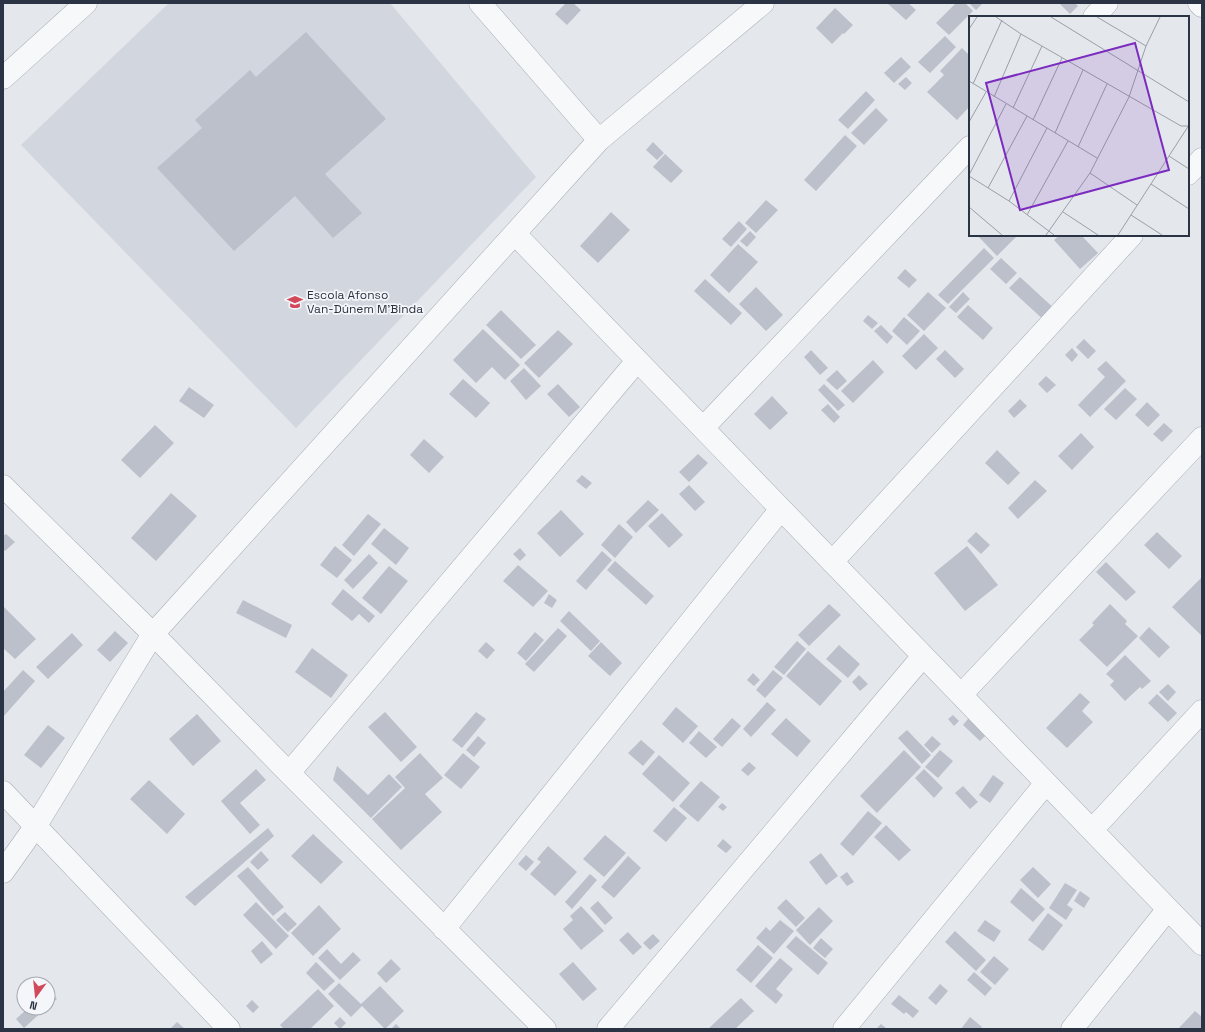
<svg xmlns="http://www.w3.org/2000/svg" width="1205" height="1032" font-family="'Space Grotesk',sans-serif">
<style>
.built{fill:#d2d6de}
.building{fill:#bbc0ca}
.lines{fill:none;stroke-linecap:round;stroke-linejoin:round}
.minor-casing{stroke:#a9aeb7;stroke-width:23}
.minor{stroke:#f7f8fa;stroke-width:22}
.labels{text-anchor:middle;stroke-width:3.5;stroke-linejoin:round;paint-order:stroke}
.poi-label{font-size:12px;fill:#2b3445;stroke:#f4f6f9;text-anchor:start}
.inset-road{fill:none;stroke:#9a9fa9;stroke-width:1}
.view{fill:#7b2cbf;fill-opacity:0.15;stroke:#7b2cbf;stroke-width:2}
.inset-edge{fill:none;stroke:#2b3445;stroke-width:2}
</style>
<rect width="100%" height="100%" fill="#e4e7ec"/>
<!-- built -->
<path class="built" d="M169 3H390L536 177 296 428 21 145Z"/>
<!-- building -->
<path class="building" d="M566 3H573L581 10 567 25 555 14Z
M887 3H908L916 10 906 20Z
M956 3H965L973 11 949 35 936 23Z
M969 3H983L976 10Z
M1059 3H1075L1078 6 1070 14Z
M835 8 853 25 844 34 843 33 832 44 816 28Z
M306 32 386 119 325 174 362 213 333 238 295 196 234 251 157 168 202 128 195 120 250 70 256 77Z
M945 36 956 47 930 73 918 62Z
M962 48 970 56V106L957 120 927 92 944 75 940 71Z
M901 57 911 67 894 83 884 73Z
M906 77 912 83 905 90 898 84Z
M866 91 875 100 848 129 838 120Z
M876 108 888 120 864 145 851 133Z
M845 135 857 146 816 191 804 180Z
M653 142 664 153 657 160 646 150Z
M665 154 683 171 671 183 653 167Z
M766 200 778 210 756 233 745 223Z
M611 212 630 230 598 263 580 246Z
M739 221 747 229 731 247 722 239Z
M750 231 756 237 747 247 740 241Z
M977 235H1018L997 256Z
M1060 235H1081L1098 253 1080 269 1054 240Z
M738 244 758 262 729 293 710 275Z
M984 248 994 258 948 304 938 295Z
M1001 258 1017 273 1006 284 990 269Z
M905 269 917 280 909 288 897 278Z
M1020 277 1057 311 1046 322 1009 288Z
M705 279 742 313 731 325 694 291Z
M756 287 783 315 766 331 739 304Z
M928 292 946 308 924 331 907 315Z
M963 292 970 299 956 313 949 307Z
M968 305 993 328 983 340 957 317Z
M501 310 536 345 521 359 486 325Z
M868 315 878 323 872 329 863 321Z
M904 317 920 331 907 345 892 331Z
M881 325 893 337 887 344 874 331Z
M483 329 520 365 505 380 492 367 476 383 453 360Z
M558 330 573 344 539 378 524 363Z
M924 334 938 348 916 370 902 356Z
M1084 339 1096 351 1088 359 1076 347Z
M1072 348 1078 355 1072 362 1065 355Z
M811 350 828 368 820 375 804 357Z
M945 350 964 369 955 378 936 359Z
M873 360 884 372 853 403 841 391Z
M1106 361 1126 381 1090 417 1078 405 1105 377 1097 369Z
M524 368 541 386 526 400 510 381Z
M837 370 847 381 837 390 826 380Z
M1046 376 1056 385 1047 393 1038 384Z
M463 379 490 403 476 418 449 394Z
M558 384 580 407 569 417 547 394Z
M824 384 845 405 838 411 818 390Z
M189 387 214 405 204 418 179 401Z
M1125 388 1137 399 1116 420 1104 409Z
M772 396 788 413 770 430 754 414Z
M1020 399 1027 406 1014 418 1008 411Z
M1147 402 1160 415 1148 427 1135 415Z
M828 404 840 417 834 423 821 410Z
M1164 423 1173 431 1162 442 1153 434Z
M155 425 174 443 140 478 121 460Z
M1081 433 1094 447 1072 470 1058 456Z
M424 439 444 457 429 473 410 455Z
M997 450 1020 473 1008 485 985 463Z
M698 454 708 463 689 482 679 472Z
M582 475 592 483 586 489 576 481Z
M1035 480 1047 491 1018 519 1008 508Z
M689 485 705 502 695 511 679 494Z
M171 493 197 516 156 561 131 538Z
M648 500 659 510 636 533 626 522Z
M561 510 584 534 560 557 537 533Z
M662 513 683 535 669 548 648 526Z
M368 514 381 524 354 556 342 545Z
M619 524 633 537 615 558 601 545Z
M384 528 409 548 396 565 371 544Z
M976 532 990 545 981 554 967 541Z
M1157 532 1182 556 1169 569 1144 545Z
M6 534 15 542 5 551 3 549V536Z
M335 546 352 560 337 578 320 565Z
M967 546 998 585 965 611 934 573Z
M520 548 526 555 520 561 513 554Z
M602 551 612 560 586 590 576 581Z
M369 554 378 563 353 589 344 580Z
M615 561 654 596 646 605 607 570Z
M1106 562 1136 592 1126 601 1096 572Z
M518 565 548 591 533 607 503 581Z
M389 566 408 581 381 614 362 598Z
M1201 578 1202 579V636L1172 607Z
M343 589 375 616 369 623 359 614 352 621 331 604Z
M549 594 557 600 552 608 544 603Z
M243 600 292 625 286 638 236 613Z
M829 604 841 615 809 646 798 635Z
M1110 604 1127 621 1125 624 1138 636 1107 667 1079 640 1094 625 1092 623Z
M3 606 36 639 15 659 3 648Z
M569 611 600 641 591 651 560 621Z
M1149 627 1170 647 1159 658 1139 638Z
M558 628 567 636 534 672 525 664Z
M115 631 128 643 110 662 97 650Z
M535 632 544 640 526 661 517 653Z
M72 633 83 645 48 679 36 667Z
M797 641 806 649 784 675 774 667Z
M486 642 495 650 487 659 478 651Z
M601 642 622 663 610 676 588 656Z
M839 645 860 664 848 678 826 659Z
M312 648 348 675 331 698 295 672Z
M808 651 842 681 820 706 786 676Z
M1125 655 1151 681 1142 689 1140 687 1125 701 1110 685 1114 681 1106 674Z
M23 670 35 681 3 717V692Z
M773 670 783 678 765 698 756 690Z
M753 673 760 680 754 686 747 680Z
M859 675 868 684 860 691 852 682Z
M1168 684 1176 692 1168 701 1159 692Z
M1080 693 1090 702 1082 711 1093 722 1067 748 1046 728Z
M1157 694 1177 713 1168 722 1148 703Z
M767 702 776 710 751 737 743 729Z
M676 707 698 726 683 743 662 724Z
M385 712 417 747 401 762 368 727Z
M476 712 486 719 462 748 452 740Z
M973 713 991 730 980 741 963 725Z
M197 714 221 741 193 766 169 739Z
M953 715 959 721 954 726 948 719Z
M732 718 741 726 722 747 713 739Z
M786 718 811 741 797 757 771 734Z
M48 725 65 738 41 768 24 755Z
M907 730 931 755 922 764 898 738Z
M699 731 717 747 706 758 689 743Z
M478 736 486 743 474 757 466 750Z
M932 736 941 744 932 753 924 745Z
M641 740 655 752 643 766 628 753Z
M904 750 921 767 877 813 860 796Z
M940 750 953 761 938 778 925 767Z
M420 753 443 778 425 794 442 812 401 850 372 819 405 788 395 777Z
M463 753 480 767 461 789 444 775Z
M659 755 690 783 673 802 642 774Z
M749 762 756 768 748 776 741 770Z
M337 766 368 795 389 774 402 787 371 818 333 780Z
M256 769 266 780 240 803 260 825 250 834 221 801Z
M924 769 943 788 934 798 915 778Z
M993 775 1004 783 990 803 979 795Z
M149 780 185 814 167 834 130 799Z
M701 781 720 797 698 822 679 806Z
M963 786 978 802 970 809 955 793Z
M722 803 727 807 723 811 718 807Z
M674 807 687 818 666 842 653 831Z
M868 811 882 823 853 856 840 844Z
M886 825 911 850 899 861 874 837Z
M268 828 274 836 195 906 185 897Z
M313 834 343 862 321 884 291 856Z
M605 835 626 853 604 877 583 859Z
M723 839 732 847 726 853 717 846Z
M548 846 577 872 555 896 530 874 541 862 537 859Z
M261 851 269 860 258 870 250 862Z
M821 853 838 876 826 885 809 862Z
M526 855 534 862 526 871 518 864Z
M628 856 641 868 614 898 601 887Z
M248 867 284 907 273 916 237 876Z
M1033 867 1051 884 1038 898 1020 880Z
M847 872 854 882 847 886 840 877Z
M590 874 597 880 572 909 565 902Z
M1065 883 1077 890 1067 905 1073 909 1066 920 1049 908Z
M1021 888 1045 909 1033 922 1010 902Z
M1080 891 1090 898 1084 908 1074 901Z
M786 899 805 918 796 927 777 908Z
M598 901 613 918 605 925 590 908Z
M256 902 289 936 276 949 243 915Z
M319 905 341 929 313 956 291 933Z
M581 906 604 931 581 950 563 929 573 920 570 916Z
M819 907 833 921 810 945 796 930Z
M285 912 297 924 288 932 276 920Z
M1048 913 1063 925 1043 951 1028 940Z
M780 920 794 931 774 954 756 938 766 927 770 931Z
M985 920 1001 931 994 942 977 931Z
M955 931 986 960 976 971 945 942Z
M628 932 642 947 633 955 619 940Z
M653 934 660 941 650 950 643 943Z
M796 936 828 963 818 975 786 947Z
M821 938 833 949 825 958 813 948Z
M262 941 273 954 261 964 251 951Z
M758 945 773 958 751 983 736 970Z
M327 949 341 964 353 952 361 960 340 980 318 958Z
M994 956 1009 969 995 985 980 972Z
M780 958 793 969 776 989 783 995 776 1004 755 986Z
M391 959 401 969 386 983 377 973Z
M316 962 335 981 324 991 306 973Z
M573 962 597 989 583 1001 559 974Z
M974 972 992 988 985 996 967 980Z
M339 983 361 1004 380 986 404 1011 385 1029 362 1006 351 1017 328 994Z
M940 984 948 991 936 1005 928 998Z
M48 989 57 999 48 1006Z
M318 989 334 1006 310 1029H284L280 1025Z
M899 995 919 1011 913 1018 906 1012 904 1014 891 1004Z
M741 998 754 1011 735 1029H708Z
M252 1000 259 1007 253 1013 246 1006Z
M28 1008H46L24 1028 16 1019Z
M1195 1011 1202 1017V1029H1178Z
M340 1017 346 1023 340 1029 334 1023Z
M970 1017 982 1027 981 1029H961Z
M177 1022 185 1029H170Z
M396 1024 401 1029H391Z
M881 1024 886 1028 885 1029H876Z"/>
<g class="lines">
<defs>
<path id="minor" d="M480 3 599 140
M1199 3 1202 6
M1094 17 1107 3
M3 78 86 3
M1188 174 1202 159
M515 234 1202 944
M703 428 970 147
M3 486 153 634 289 773 545 1029
M832 562 1132 235
M961 695 1202 438
M289 773 637 361
M3 792 229 1029
M1092 830 1202 711
M3 872 35 827 153 634 599 140 763 3
M444 929 781 509
M608 1029 923 656
M844 1029 1046 783
M1072 1029 1168 909"/>
</defs>
<!-- minor casing -->
<use href="#minor" class="minor-casing"/>
<!-- minor -->
<use href="#minor" class="minor"/>
</g>
<!-- icons -->
<defs>
<symbol id="school-bare" viewBox="-9 -9 18 18"><path d="M0-5L7-2L0 1L-7-2ZM-4 1L0 2.5L4 1V4Q0 6-4 4Z" fill="#d1495b" stroke="#f4f6f9" stroke-width="2.5" paint-order="stroke"/></symbol>
</defs>
<g fill-rule="evenodd">
<use href="#school-bare" x="284" y="291" width="22" height="22"/>
</g>
<g class="labels">
<!-- poi labels -->
<g class="poi-label">
<text x="307" y="299">Escola Afonso<tspan x="307" dy="14">Van-Dúnem M’Binda</tspan></text>
</g>
</g>
<!-- overview -->
<g transform="translate(969 16)">
<rect width="220" height="220" fill="#e4e7ec"/>
<path class="inset-road" d="M27 1 52 18 212 110H220M82 1 220 86M128 1 177 30M0 13 8 1M0 65 128 142M4 68 33 4M25 81 52 18M44 92 73 30M64 104 93 42M0 106 17 76M86 117 114 54M109 131 138 68M200 140 220 153M121 157 168 189M0 159 37 88M0 160 40 185 85 219M182 168 220 193M19 172 58 100M40 185 78 112M0 191 33 219M94 196 129 219M58 199 99 125M162 199 193 219M77 219 121 157 160 81 177 30 191 1M149 219 220 109"/>
<path class="view" d="M166 27 200 154 51 194 17 67Z"/>
<rect width="220" height="220" class="inset-edge"/>
</g>
<!-- border -->
<rect width="1205" height="1032" fill="none" stroke="#2b3445" stroke-width="8"/>
<!-- north arrow -->
<g transform="translate(36 996) rotate(195)"><circle r="19" fill="#f4f6f9" stroke="#a4a8b1"/>
<path d="M0-3L7 15L0 10L-7 15Z" fill="#d1495b"/>
<text y="-6" font-size="11" font-weight="bold" text-anchor="middle" fill="#2b3445">N</text>
</g>
</svg>
